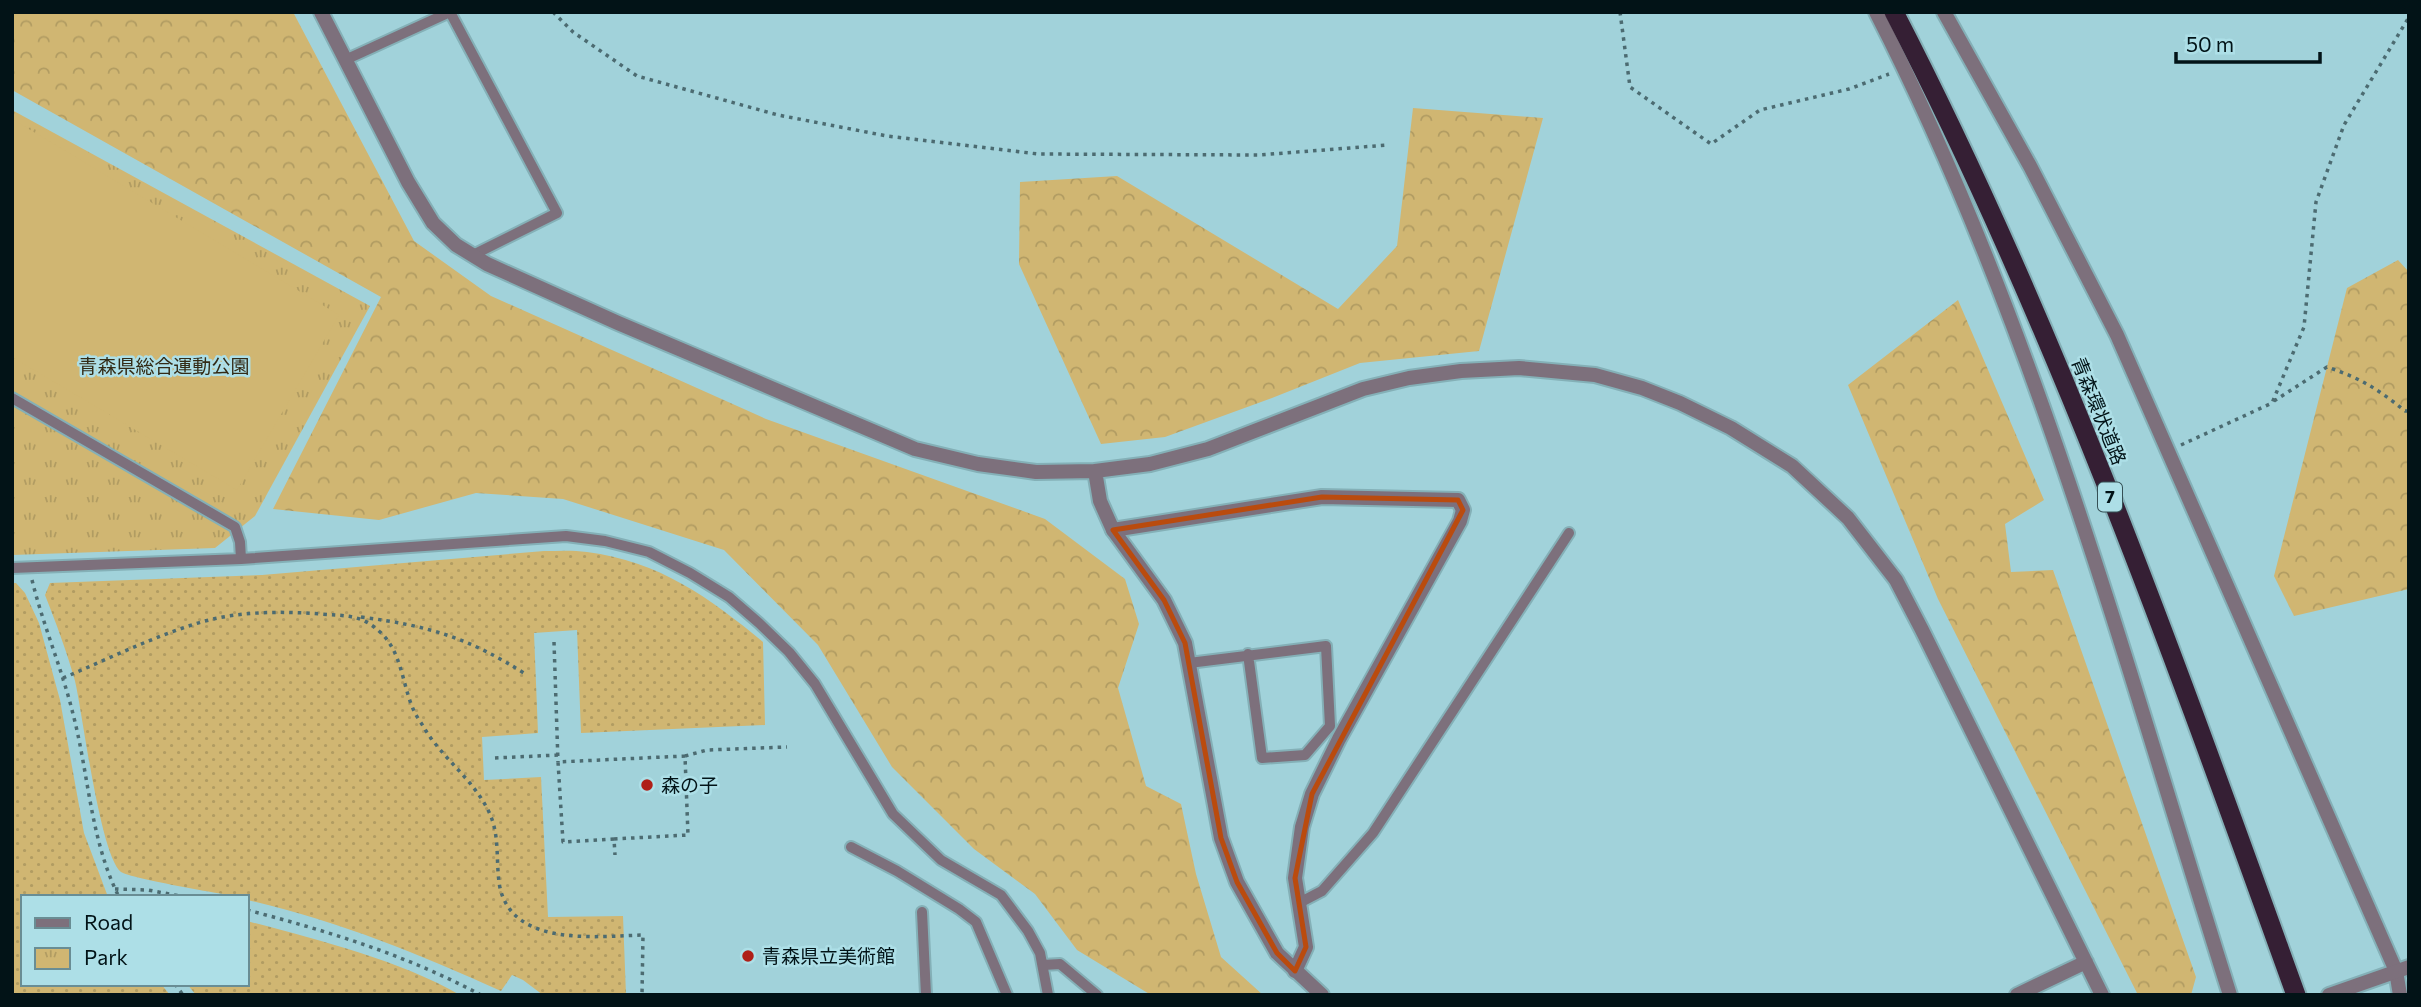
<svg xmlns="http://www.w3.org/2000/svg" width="2421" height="1007" font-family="Commissioner,'Noto Sans JP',sans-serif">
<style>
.grass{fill:url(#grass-dots)}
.forest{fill:url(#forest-crowns)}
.park{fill:url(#park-tufts)}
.pitch{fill:#d0b672}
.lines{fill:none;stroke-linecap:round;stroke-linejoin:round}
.service-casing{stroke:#84b0b7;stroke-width:14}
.minor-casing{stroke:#84b0b7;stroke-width:18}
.tertiary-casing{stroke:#84b0b7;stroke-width:18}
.trunk-casing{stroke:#84b0b7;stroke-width:23}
.path{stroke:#4c6b71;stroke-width:3.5;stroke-dasharray:3.5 5;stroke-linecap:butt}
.service{stroke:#7d707c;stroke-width:10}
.minor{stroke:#7d707c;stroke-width:14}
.tertiary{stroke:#7d707c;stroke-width:14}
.trunk{stroke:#351f34;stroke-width:19}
.marked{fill:none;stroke:#ba4b0e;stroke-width:5;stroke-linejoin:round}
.poi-dot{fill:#af1f17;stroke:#addfe7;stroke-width:2.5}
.labels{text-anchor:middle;stroke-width:5;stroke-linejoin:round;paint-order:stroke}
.shield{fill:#addfe7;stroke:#355055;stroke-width:2}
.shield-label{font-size:18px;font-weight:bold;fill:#021317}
.park-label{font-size:19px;fill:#332b16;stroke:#addfe7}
.street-label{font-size:19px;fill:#021317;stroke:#addfe7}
.poi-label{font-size:19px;fill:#021317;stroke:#addfe7;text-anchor:start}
</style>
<defs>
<pattern id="grass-dots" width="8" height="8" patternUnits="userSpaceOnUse" patternTransform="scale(1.75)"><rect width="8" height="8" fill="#d0b672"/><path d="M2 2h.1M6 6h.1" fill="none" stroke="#b19c62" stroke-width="1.8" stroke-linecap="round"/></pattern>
<pattern id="forest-crowns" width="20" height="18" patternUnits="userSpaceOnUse" patternTransform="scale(1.75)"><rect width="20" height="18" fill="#d0b672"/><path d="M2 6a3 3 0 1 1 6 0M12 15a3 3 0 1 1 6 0" fill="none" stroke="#b19c62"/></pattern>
<pattern id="park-tufts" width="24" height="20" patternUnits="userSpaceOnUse" patternTransform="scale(1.75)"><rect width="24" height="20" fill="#d0b672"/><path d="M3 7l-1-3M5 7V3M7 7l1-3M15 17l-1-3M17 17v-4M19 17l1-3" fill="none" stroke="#b19c62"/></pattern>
</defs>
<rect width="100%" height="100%" fill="#a1d2da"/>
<!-- grass -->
<path class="grass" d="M544 551C558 551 573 550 587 552 659 561 710 598 763 642L765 725 581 733 577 630 534 633 538 733 482 737 484 780 541 777 548 917 623 916 626 995H543L523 980 512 975 501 991C418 954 336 920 247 900V897C234 897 129 878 121 872 100 855 83 715 75 681 67 652 56 623 45 595L50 583 262 575Z
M12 583H16L25 593 39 623 60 700 84 833 108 897H23V984H161L170 995H12Z
M247 921C315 939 399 960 460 995H196L187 984H247Z"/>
<!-- forest -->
<path class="forest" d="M12 12H293L414 241 491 296 766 419 1045 519 1125 579 1139 624 1118 688 1146 786 1181 804 1196 874 1221 957 1263 995H1151L1077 950 1035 894 974 849 892 767 818 645 724 550 563 499 476 493 379 520 273 509 381 297 12 90Z
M1413 108 1543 118 1479 351 1360 363 1272 398 1165 437 1101 444 1019 264 1020 182 1117 176 1338 309 1397 246Z
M2398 260 2409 272V589L2294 616 2274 576 2347 288Z
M1958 300 2044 500 2005 524 2011 572 2053 570 2196 977 2191 995H2138L1938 599 1848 385Z"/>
<!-- park -->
<path class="park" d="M12 110 370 306 255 516 215 548 12 555Z"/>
<!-- pitch -->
<path class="pitch" d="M12 119 339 315 237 490 12 357Z"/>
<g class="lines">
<defs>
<path id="service" d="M450 12 557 213 473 255
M345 60 450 12
M12 398 235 527 240 542 241 559
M12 568 241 559 566 536 605 541 649 552 690 573 729 597 759 623 789 652 815 684 893 814 941 860 1001 895 1028 931 1040 953 1048 995
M1189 663 1326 646 1330 726 1305 755 1262 758 1248 654
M851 847 897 871 959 909 976 922 1007 995
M1299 903 1322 891 1373 833 1569 533
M922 912 926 995
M1043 965 1060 964 1097 995"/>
<path id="minor" d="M1876 12C2035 323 2125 663 2230 995
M1944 12 2030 166 2117 335 2396 971 2400 995
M1113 530 1322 497 1458 500 1463 510 1460 521 1339 739 1312 794 1302 827 1295 878 1306 947 1295 971"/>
<path id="tertiary" d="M321 12 408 182 433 223 456 245 487 264 618 323 915 449 978 464 1036 472 1095 471 1150 464 1208 449 1363 389 1409 378 1461 371 1519 368 1595 375 1642 388 1680 403 1731 428 1792 466 1848 518 1896 580 1922 630 2102 995
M1095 471 1100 501 1113 530 1164 600 1185 643 1221 838 1237 882 1277 953 1322 995
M2017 995 2086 962
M2329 995 2409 967"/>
<path id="trunk" d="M1894 12C2057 327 2176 663 2296 995"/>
</defs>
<!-- service casing -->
<use href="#service" class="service-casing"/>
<!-- minor casing -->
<use href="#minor" class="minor-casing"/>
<!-- tertiary casing -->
<use href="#tertiary" class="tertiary-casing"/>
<!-- trunk casing -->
<use href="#trunk" class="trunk-casing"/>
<!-- path -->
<path class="path" d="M553 12 573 32 637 76 778 115 887 136 1038 154 1259 155 1388 145
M1620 12 1630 87 1711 144 1760 110 1849 89 1889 74
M2274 401 2327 367C2360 378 2378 389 2405 411H2409
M2181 445 2272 403 2304 327 2316 202 2344 125 2409 17
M32 580C43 625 62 669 73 714 89 775 90 839 119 897
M361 617C430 626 469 638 527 675
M554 642 558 762
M63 678C106 660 150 638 195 624 235 611 279 611 321 614 345 616 361 614 380 632 403 653 402 687 415 713 418 719 423 725 426 731 444 759 473 780 488 810 501 835 495 862 500 888 514 948 599 936 643 935L642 995
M685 756 707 750 787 747
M495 758 558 755
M614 839 563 842 558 762 685 756 688 835 614 839 615 855
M115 889 148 890 185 897
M247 910C328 931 406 955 481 995
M175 984 183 995"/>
<!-- service -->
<use href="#service" class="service"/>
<!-- minor -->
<use href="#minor" class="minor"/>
<!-- tertiary -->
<use href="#tertiary" class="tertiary"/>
<!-- trunk -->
<use href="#trunk" class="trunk"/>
</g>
<!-- marked area -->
<path class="marked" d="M1322 497 1458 500 1463 510 1312 794 1295 878 1306 947 1295 971 1277 953 1237 882 1221 838 1185 643 1164 600 1113 530Z"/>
<!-- markers -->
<g class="poi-dot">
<circle cx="647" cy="785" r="7"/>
<circle cx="748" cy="956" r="7"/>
</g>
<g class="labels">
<!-- shield labels -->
<rect class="shield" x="2098" y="482.5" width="24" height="29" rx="5"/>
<g class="shield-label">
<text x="2110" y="503">7</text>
</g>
<!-- park labels -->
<g class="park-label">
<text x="164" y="373">青森県総合運動公園</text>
</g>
<!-- street labels -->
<g class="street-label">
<text transform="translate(2099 411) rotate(68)" y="7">青森環状道路</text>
</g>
<!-- poi labels -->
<g class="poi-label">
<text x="661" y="792">森の子</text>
<text x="762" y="963">青森県立美術館</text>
</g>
</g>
<!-- border -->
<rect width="2421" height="1007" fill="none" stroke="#021317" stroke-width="28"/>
<!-- legend -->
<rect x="21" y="895" width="228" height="91" fill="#addfe7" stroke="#698d94" stroke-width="2"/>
<rect x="35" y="918" width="35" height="10" fill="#7d707c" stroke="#698d94" stroke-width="2"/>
<text x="84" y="930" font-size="21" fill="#021317">Road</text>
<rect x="35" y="948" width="35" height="21" fill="url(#park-tufts)" stroke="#698d94" stroke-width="2"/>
<text x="84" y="965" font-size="21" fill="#021317">Park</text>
<!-- scale -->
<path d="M2176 52v10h144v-10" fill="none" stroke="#021317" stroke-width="3.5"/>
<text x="2186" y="52" font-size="21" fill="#021317" stroke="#addfe7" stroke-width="5" paint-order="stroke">50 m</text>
</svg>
